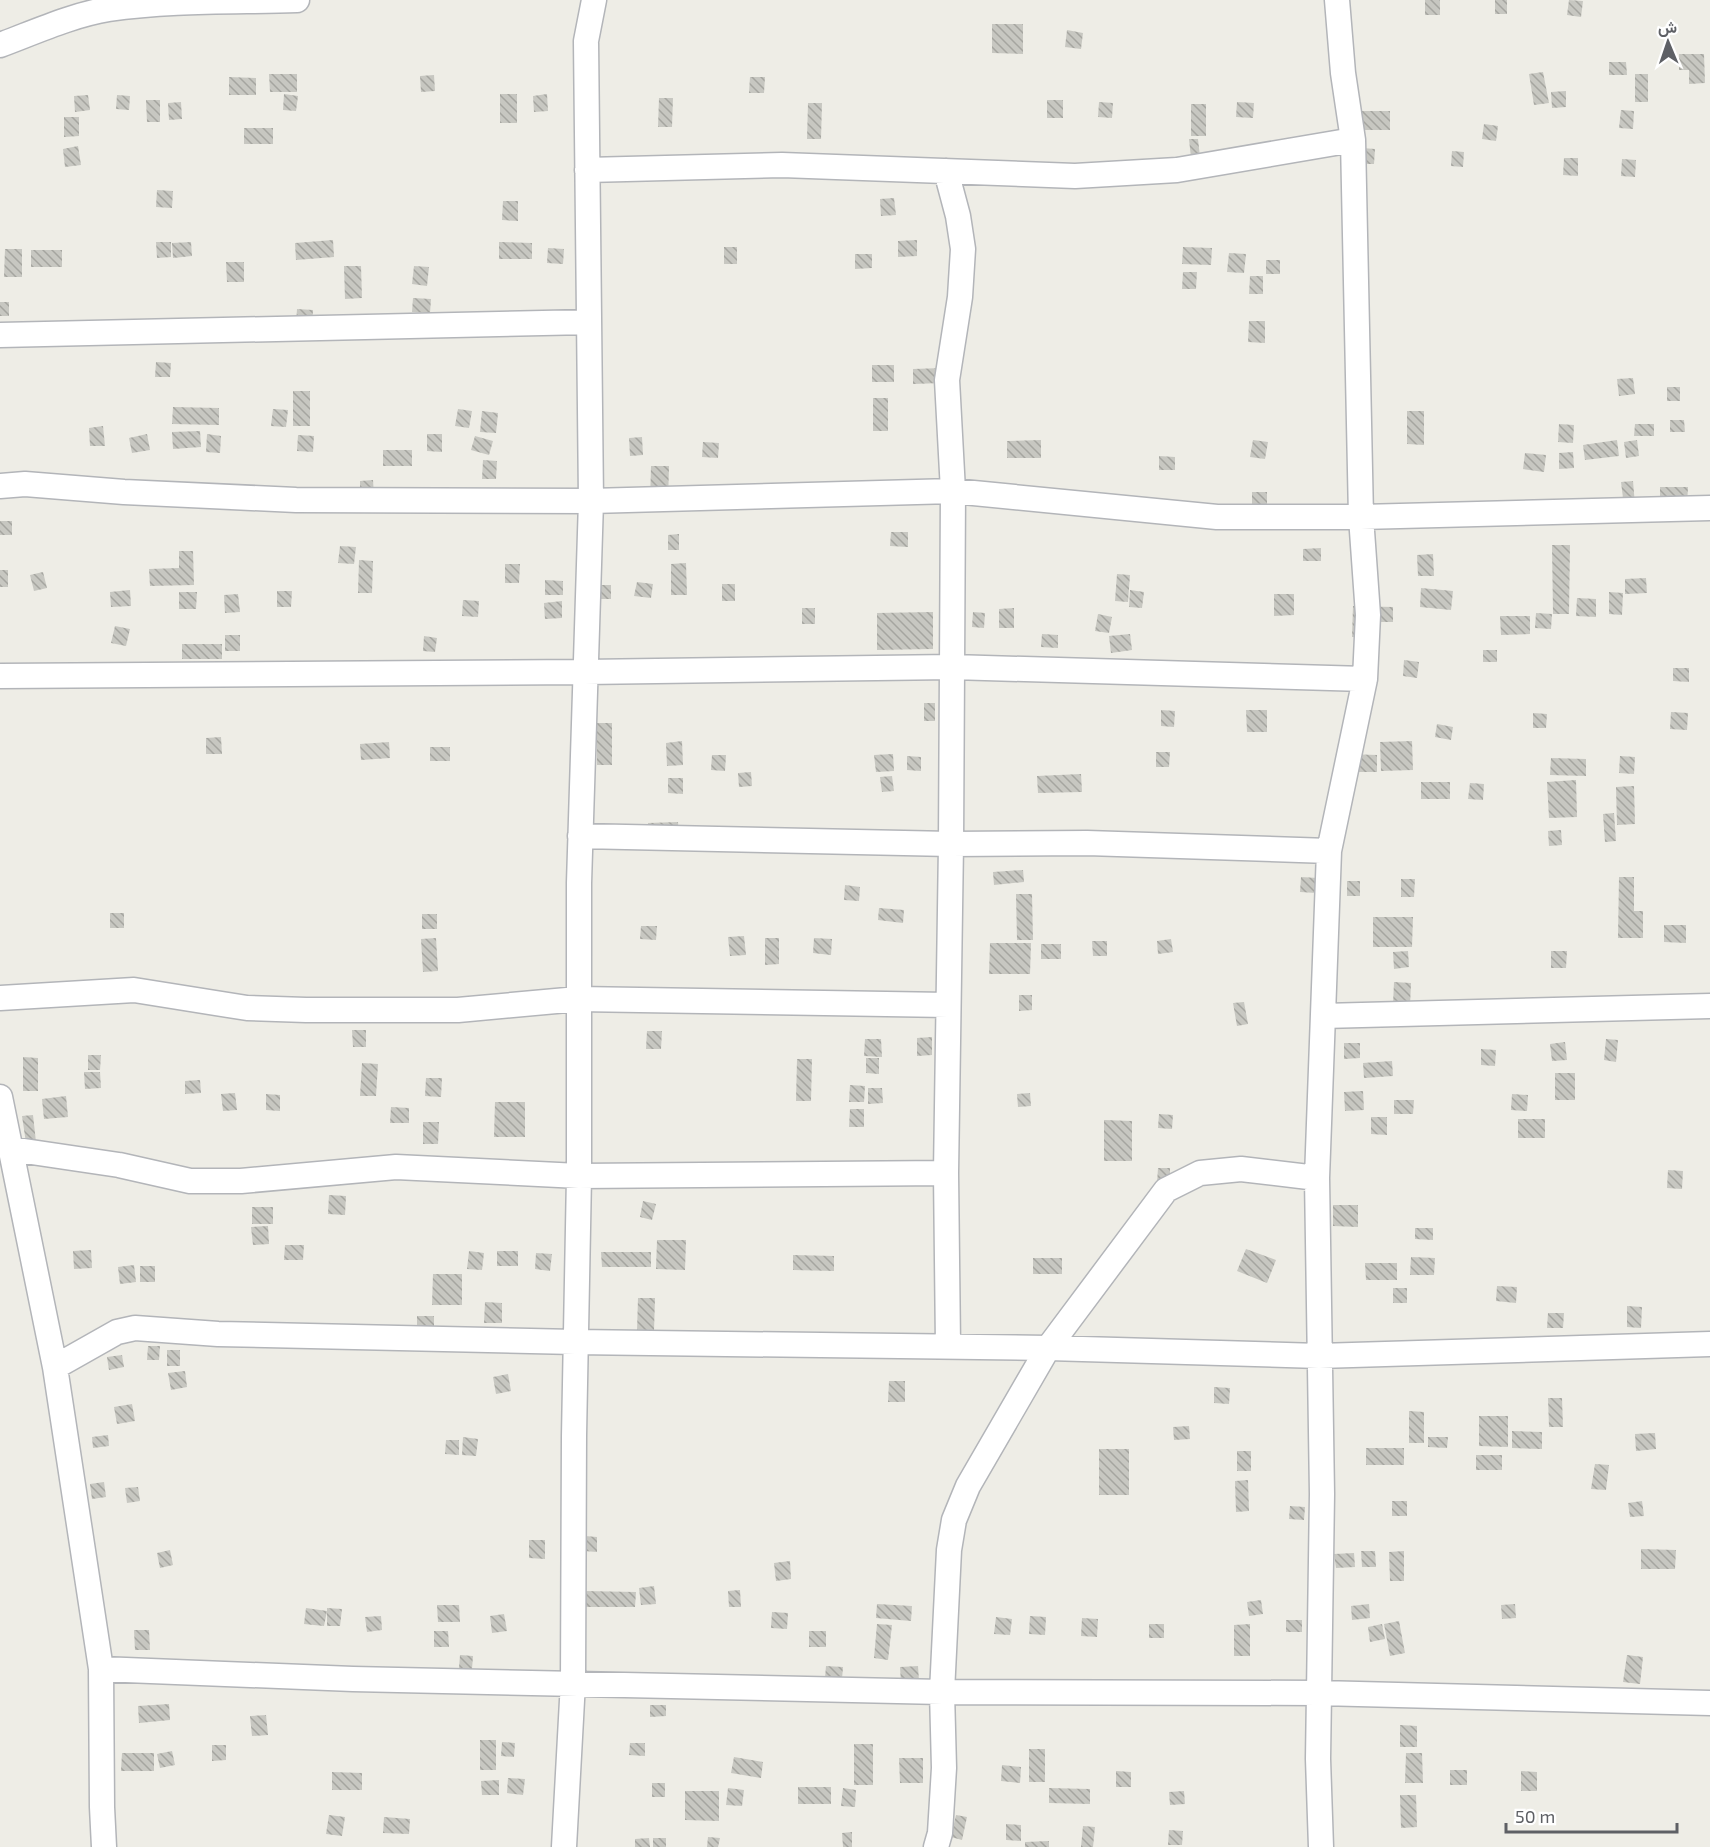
<svg xmlns="http://www.w3.org/2000/svg" width="1710" height="1847" font-family="'Exo 2',Vazirmatn,sans-serif">
<style>
.building{fill:url(#building-back-hatch)}
.lines{fill:none;stroke-linecap:round;stroke-linejoin:round}
.street-casing{stroke:#b3b5b9;stroke-width:27}
.street{stroke:#fff;stroke-width:24}
</style>
<defs>
<pattern id="building-back-hatch" width="6" height="6" patternUnits="userSpaceOnUse" patternTransform="scale(1.5)"><rect width="6" height="6" fill="#c7c7c1"/><path d="M-1 5l2 2M0 0l6 6M5-1l2 2" fill="none" stroke="#a5a5a0"/></pattern>
</defs>
<rect width="100%" height="100%" fill="#eeede6"/>
<!-- building -->
<path class="building" d="M1425 0H1440V15H1425Z
M1495 0H1507V14H1495Z
M1569 0 1583 1 1581 17 1567 15Z
M992 24H1023V54L992 53Z
M1067 30 1083 33 1081 49 1065 47Z
M1679 54H1704L1705 83 1689 84V70H1679Z
M1609 62H1626L1627 75H1609Z
M1543 72 1549 103 1534 105 1529 74Z
M269 74H297V92H270Z
M1635 74H1648V102H1635Z
M434 75 435 91 421 92 420 76Z
M229 77 256 78V95H229Z
M750 77H765L764 93H749Z
M1566 91V107L1552 108 1551 92Z
M284 94 298 96 296 111 283 110Z
M500 94H517V123H500Z
M547 94 548 111 534 112 533 96Z
M88 95 90 110 75 112 74 96Z
M117 95 130 96 129 110 116 109Z
M659 98H673L672 127H658Z
M146 100H160V122H147Z
M1047 100H1063V118H1047Z
M181 102 182 119 169 120 168 103Z
M1099 102 1113 103 1112 118 1098 117Z
M1237 102 1254 103 1253 118 1236 117Z
M808 103H822L821 139H807Z
M1191 104H1206V136H1191Z
M1621 110 1634 111 1633 129 1619 128Z
M1362 111H1390V130H1362Z
M64 117H79V136L64 137Z
M1484 124 1498 126 1496 141 1482 139Z
M244 128H273V144H244Z
M1189 139H1198L1200 157 1191 158Z
M78 146 81 165 65 167 63 149Z
M1362 148 1375 149 1374 164H1362Z
M1452 151 1464 152 1463 167 1451 166Z
M1564 158H1578V176L1563 175Z
M1622 159 1636 160 1635 177 1621 176Z
M157 190 173 191 172 208 156 207Z
M894 198 896 215 881 216 880 199Z
M503 201H518V221L502 220Z
M333 240 334 257 296 260 295 243Z
M917 240V256L898 257V241Z
M156 242H171V257L157 258Z
M191 242 192 256 173 258 172 243Z
M499 242 532 243V259H499Z
M724 247H737V264H724Z
M1183 247 1212 248 1211 265 1182 264Z
M548 248 564 249 563 264 547 263Z
M5 249H22V277H4Z
M31 250H62V267H31Z
M1229 253 1246 254 1244 273 1227 272Z
M855 254H872V268L855 269Z
M1266 260H1280V274H1266Z
M226 262H244V282H227Z
M344 266H361L362 298 345 299Z
M414 266 429 267 427 286 412 284Z
M1183 272H1197L1196 289H1182Z
M1250 276H1263V294H1249Z
M413 298 431 299 430 313 412 312Z
M0 302H9V316H0Z
M297 309 313 310 312 325 296 324Z
M1249 321H1265V343L1248 342Z
M156 362 171 363 170 377H155Z
M872 365H894V382H872Z
M942 368V383L913 384V369Z
M1633 378 1635 394 1619 396 1617 379Z
M1667 387H1680V401H1667Z
M293 391H310V426H293Z
M873 398H888V431H873Z
M173 407 219 408V425L172 424Z
M273 409 288 410 286 427 271 426Z
M458 409 472 411 469 428 455 426Z
M482 411 498 413 496 433 480 432Z
M1407 411H1424V445L1407 444Z
M1670 420H1684L1685 432H1670Z
M1559 424 1574 425 1573 443 1558 442Z
M1635 424H1654V436H1634Z
M103 426 105 446H90L89 428Z
M200 431 201 447 173 449 172 432Z
M147 434 150 450 132 453 129 438Z
M207 434 221 436 220 453 206 452Z
M427 434H442V452L427 451Z
M298 435 314 436 313 452 297 451Z
M475 436 493 441 489 455 471 450Z
M642 437 643 455 630 456 629 438Z
M1041 440V458H1007V441Z
M1253 440 1268 442 1265 459 1250 457Z
M1617 440 1619 456 1585 460 1583 445Z
M1637 440 1639 456 1626 458 1624 442Z
M703 442 719 443 718 458 702 457Z
M383 450H412V466H383Z
M1573 452 1574 468 1559 469V453Z
M1525 453 1546 455 1544 472 1523 469Z
M1159 456 1175 457V470H1159Z
M483 460 497 461 496 479H482Z
M651 466H669L668 503 650 502Z
M373 480 374 496H360V481Z
M1633 481 1635 505 1624 506 1621 482Z
M1660 487H1688L1687 505H1660Z
M1252 492H1267V507H1252Z
M0 521H12V535H0Z
M891 532H908V547L890 546Z
M679 534V550H668V535Z
M1552 545H1570L1569 614H1553Z
M340 546 356 547 354 564 338 563Z
M1321 548V561H1303V549Z
M179 551H193L194 585 150 586 149 569 179 568Z
M1433 554 1434 576H1418L1417 555Z
M359 560 373 561 372 593H358Z
M686 563 687 595H671V564Z
M505 564H520L519 583H505Z
M0 570H8V587H0Z
M43 572 47 588 34 591 30 575Z
M1117 574 1130 575 1128 602 1115 601Z
M1646 578 1647 593 1625 594V579Z
M545 580 563 581V595H545Z
M637 582 653 584 651 598 634 596Z
M722 584H735V601H722Z
M593 585H611V599H593Z
M1421 588 1453 591 1451 610 1420 607Z
M130 590 131 606 111 607 110 592Z
M1130 590 1144 592 1142 608 1129 607Z
M277 591H292L291 607H277Z
M179 592H197L196 609H179Z
M1609 592 1623 593 1622 615 1609 614Z
M238 594 240 612 225 613 224 595Z
M1274 594H1294V615L1274 616Z
M1577 598 1596 599V617L1576 616Z
M463 600 479 601 478 617 462 616Z
M562 601V618L545 619 544 603Z
M1353 606 1393 607V622H1368V637H1352Z
M802 608H815V624H802Z
M1014 608V628H999V609Z
M933 612V649L877 650V613Z
M973 612 985 613 984 628 972 627Z
M1536 613 1552 614 1551 629 1535 628Z
M1098 614 1112 617 1109 633 1095 631Z
M1500 616H1530V634L1501 635Z
M115 626 130 629 126 646 111 643Z
M1042 634 1058 635V648L1041 647Z
M1130 634 1132 650 1111 653 1109 636Z
M225 635H240V651H225Z
M424 636 437 638 435 652 423 651Z
M182 644H222V659H182Z
M1483 650H1497V662H1483Z
M1404 660 1419 662 1417 678 1403 676Z
M1673 668H1689V682L1673 681Z
M924 703H935V721H924Z
M1161 710 1175 711 1174 727 1161 726Z
M1246 710H1267V732H1247Z
M1671 712 1688 713 1687 730 1670 729Z
M1533 713 1547 714 1546 728H1533Z
M597 723H612V765H597Z
M1437 724 1453 727 1451 740 1435 737Z
M221 737 222 754H206V738Z
M682 741 683 765 667 766 666 743Z
M1412 741 1413 770 1381 771 1380 742Z
M389 742 390 758 361 760 360 744Z
M430 747H450V761H430Z
M1156 752H1170L1169 767H1156Z
M893 754 894 771 876 772 874 755Z
M1349 754 1377 755V772H1349Z
M712 755H726L725 771 711 770Z
M907 756 921 757V771L907 770Z
M1620 756 1635 757 1634 774 1619 773Z
M1551 758 1586 759V776L1550 775Z
M751 772 752 786 739 787 738 773Z
M1081 774 1082 792 1038 793 1037 776Z
M892 776 894 791 882 792 880 777Z
M668 778H683V794L668 793Z
M1576 780 1577 817 1549 818 1547 782Z
M1421 782H1450V799H1421Z
M1470 783 1484 784 1483 800 1468 799Z
M1634 786 1635 824 1617 825 1616 787Z
M1614 813 1616 841 1605 842 1603 814Z
M678 822 679 837H648V823Z
M1561 830 1562 845 1549 846 1548 831Z
M1023 870 1024 882 994 885 993 872Z
M1301 877 1318 878 1316 893 1300 892Z
M1619 877H1634V911H1643V938H1618Z
M1401 879H1415L1414 897H1401Z
M1347 881H1360V896H1347Z
M845 885 860 887 859 901 844 900Z
M1016 894H1032L1033 940H1017Z
M879 908 904 910 903 923 878 920Z
M110 913H124V928H110Z
M422 914H437V929H422Z
M1373 917H1413L1412 947H1373Z
M1664 925H1686V943L1664 942Z
M641 926H657L656 940 640 939Z
M744 936 746 955 730 956 728 937Z
M436 938 438 971 423 972 421 939Z
M765 938H779V964L765 965Z
M814 938 832 939 831 955 813 953Z
M1171 939 1173 952 1158 954 1157 941Z
M1092 941H1107V956H1093Z
M990 943H1031L1030 974H989Z
M1041 944H1061V959H1041Z
M1408 951 1409 967 1394 969 1393 952Z
M1551 951H1567L1566 968H1551Z
M1394 982 1411 983 1410 1006 1393 1005Z
M1019 995H1032V1010L1019 1011Z
M1244 1002 1248 1024 1237 1026 1233 1003Z
M352 1030H366V1047H353Z
M647 1031H662L661 1049H646Z
M932 1037V1055L917 1056V1038Z
M865 1039H881L882 1057 864 1056Z
M1606 1039 1618 1040 1616 1062 1604 1060Z
M1565 1042 1567 1060 1552 1061 1550 1044Z
M1344 1043H1360V1058L1344 1059Z
M1481 1049 1496 1050 1495 1066 1481 1065Z
M88 1055H101L100 1070H88Z
M23 1057 38 1058V1091H23Z
M866 1058H879V1074L866 1073Z
M797 1059H812L811 1101H796Z
M1392 1061 1393 1076 1364 1078 1363 1063Z
M362 1063 378 1064 376 1096H360Z
M84 1072H100L101 1088 85 1089Z
M1555 1073H1575V1100H1555Z
M426 1078H442L441 1097 425 1096Z
M200 1080 201 1093 185 1094V1081Z
M850 1085 865 1086 864 1102H849Z
M868 1088H882L883 1103 868 1104Z
M1363 1091 1364 1110 1345 1111 1344 1092Z
M235 1093 237 1110 223 1111 221 1094Z
M1030 1093 1031 1106 1018 1107 1017 1094Z
M266 1094 280 1095V1111L266 1110Z
M1512 1094 1528 1095 1527 1111 1511 1110Z
M66 1096 68 1117 44 1119 42 1099Z
M1394 1100H1414L1413 1114H1394Z
M495 1102H525V1137H494Z
M391 1107 409 1108V1123H390Z
M850 1109H864V1127H849Z
M1159 1114 1173 1115 1172 1129 1158 1128Z
M33 1115 36 1142 26 1143 22 1116Z
M1371 1117H1387V1135L1371 1134Z
M1518 1119H1545V1138H1518Z
M1104 1120 1132 1121V1161H1104Z
M423 1122H439L438 1144H423Z
M1158 1168H1170V1184L1157 1183Z
M1668 1170 1683 1171 1682 1189 1667 1188Z
M329 1195 346 1196 345 1215 328 1214Z
M643 1201 656 1204 652 1220 640 1217Z
M1333 1205H1358V1227L1333 1226Z
M252 1207H273V1224H252Z
M268 1226 269 1244 253 1245 251 1227Z
M1415 1228H1433V1240L1415 1239Z
M657 1240H686L685 1270 656 1269Z
M285 1245H304L303 1260H284Z
M1246 1249 1276 1260 1267 1283 1237 1271Z
M91 1250 92 1268 74 1269 73 1251Z
M469 1251 484 1253 482 1270 467 1269Z
M497 1251H518V1266H497Z
M601 1252H651V1267H602Z
M536 1253 552 1254 550 1271 535 1269Z
M793 1255 834 1256V1271L793 1270Z
M1411 1257 1435 1258 1434 1275H1410Z
M1033 1258H1062V1274H1033Z
M1365 1263H1397V1280H1366Z
M134 1265 136 1282 120 1284 118 1267Z
M140 1266H155V1282H140Z
M433 1274H462V1305H432Z
M1497 1286 1517 1287 1516 1303 1496 1301Z
M1393 1288H1407V1303H1393Z
M638 1298H655L654 1331H637Z
M485 1302 502 1303V1323H484Z
M1627 1306 1642 1307 1641 1328 1627 1327Z
M1548 1313H1564L1563 1328H1547Z
M417 1316H434V1335H417Z
M148 1346H160L159 1360H147Z
M167 1350H180V1366H167Z
M122 1355 124 1367 109 1370 107 1357Z
M185 1371 187 1387 171 1390 168 1373Z
M508 1374 511 1391 496 1394 493 1377Z
M889 1381H905V1402H888Z
M1214 1387 1230 1388 1229 1404 1214 1403Z
M1548 1398H1562L1563 1427H1549Z
M132 1404 135 1421 117 1424 114 1407Z
M1409 1411 1424 1412V1443H1409Z
M1479 1416H1508V1447L1479 1446Z
M1189 1426 1190 1439 1174 1440 1173 1427Z
M1512 1431 1542 1432V1449L1512 1448Z
M1655 1433 1656 1449 1636 1451 1635 1434Z
M108 1435 109 1446 93 1448 92 1437Z
M463 1437 478 1439 476 1456 462 1455Z
M1428 1437H1448L1447 1448 1428 1447Z
M446 1440H459V1455L445 1454Z
M1366 1448H1404V1465H1366Z
M1099 1449H1129V1495H1099Z
M1237 1451H1251V1471H1237Z
M1476 1455H1502V1470H1476Z
M1595 1464 1609 1465 1606 1490 1591 1489Z
M1248 1480 1249 1511 1236 1512 1235 1481Z
M104 1482 106 1497 92 1499 90 1484Z
M138 1487 140 1501 127 1503 125 1488Z
M1392 1501H1407V1516H1392Z
M1642 1501 1644 1516 1630 1517 1628 1503Z
M1290 1506 1305 1507 1304 1520 1289 1519Z
M585 1536 597 1537V1552L584 1551Z
M529 1540H545V1559L529 1558Z
M1641 1549 1676 1550 1675 1569H1641Z
M170 1550 173 1565 160 1568 157 1553Z
M1361 1551H1375L1376 1567H1362Z
M1404 1551V1581H1390L1389 1552Z
M1354 1553 1355 1567 1336 1568 1334 1554Z
M790 1561 791 1579 776 1581 774 1563Z
M654 1586 656 1604 641 1605 639 1588Z
M740 1590 741 1607H729L728 1591Z
M584 1591 636 1592 635 1607H584Z
M1261 1600 1263 1614 1249 1616 1247 1602Z
M877 1604 912 1606 911 1621 876 1618Z
M1369 1604 1370 1618 1352 1620 1351 1606Z
M1515 1604 1516 1618 1502 1619 1501 1605Z
M437 1605H459L460 1622H438Z
M306 1608 327 1611 324 1626 304 1624Z
M327 1608 342 1609 340 1626H327Z
M772 1612 788 1613 787 1629 771 1628Z
M504 1614 507 1631 492 1633 490 1616Z
M381 1616 382 1630 367 1632 365 1617Z
M1030 1616 1046 1617 1045 1635 1029 1634Z
M996 1617 1012 1619 1010 1635 994 1634Z
M1082 1618 1098 1619 1097 1637 1081 1636Z
M1286 1620H1302V1632H1286Z
M1399 1621 1405 1653 1390 1656 1384 1624Z
M877 1624 892 1625 888 1660 874 1658Z
M1149 1624H1164V1638H1149Z
M1250 1624V1656H1234V1625Z
M1382 1624 1385 1639 1370 1642 1368 1627Z
M134 1630H149L150 1650H135Z
M434 1631H448L449 1647H434Z
M809 1631H826V1647H809Z
M460 1655 473 1656 472 1669 459 1668Z
M1627 1655 1643 1657 1640 1684 1623 1682Z
M826 1666 843 1667 842 1679 825 1678Z
M918 1666 919 1681 901 1683 900 1667Z
M169 1704 170 1720 139 1723 138 1706Z
M650 1705H666V1716L650 1717Z
M266 1715 268 1735 252 1736 250 1716Z
M1400 1725 1417 1726V1747H1400Z
M480 1740H496V1770H480Z
M502 1742 515 1743 514 1757 501 1756Z
M630 1743H645V1756L629 1755Z
M854 1744H873V1785H854Z
M212 1745H226V1760L212 1761Z
M1029 1749H1045V1782H1029Z
M172 1751 175 1765 160 1768 157 1754Z
M122 1753H154V1771H121Z
M1406 1753H1422L1423 1783H1405Z
M734 1757 763 1762 761 1778 731 1773Z
M899 1758H923V1783H900Z
M1002 1765 1021 1767 1020 1783 1001 1781Z
M1450 1770H1467V1785H1450Z
M1116 1771 1131 1772V1787H1116Z
M1521 1771 1537 1772V1791H1521Z
M332 1772 362 1773V1790H332Z
M508 1778 525 1779 523 1795 507 1793Z
M499 1780V1795H482L481 1781Z
M652 1783H665V1797H652Z
M798 1787H831V1804H798Z
M728 1788 744 1790 742 1806 726 1805Z
M843 1788 856 1790 855 1807 841 1806Z
M1049 1788 1090 1789V1804L1049 1803Z
M685 1791H719V1821L685 1820Z
M1184 1791 1185 1804 1170 1805 1169 1792Z
M1400 1795H1416L1417 1827 1401 1828Z
M329 1815 345 1817 342 1836 326 1834Z
M956 1815 967 1817 962 1840 951 1837Z
M384 1817 410 1819 409 1834 383 1833Z
M1006 1824 1021 1825V1841L1006 1840Z
M1083 1826 1095 1827 1093 1847H1081Z
M1169 1830 1183 1831 1182 1845H1168Z
M852 1832V1847H843L842 1833Z
M708 1837 720 1838 718 1847H707Z
M649 1838 650 1847H635V1839Z
M653 1838H666V1847H653Z
M1049 1841V1847H1025V1842Z"/>
<g class="lines">
<defs>
<path id="street" d="M0 45C35 32 72 15 109 9 170 0 235 2 297 0
M587 170 782 165 1075 176 1177 170 1353 140
M946 171 958 216 963 249 960 297 947 380 953 491 951 844 946 1173 948 1346
M0 335 589 322
M0 486 25 484 124 492 296 500 591 501 953 491 1217 517H1361L1710 508
M0 676 585 672 952 667 1365 679
M580 836 951 844 1087 843 1329 851
M0 998 134 990 247 1008 306 1010H458L578 999 948 1005
M1323 1016 1710 1006
M0 1097 55 1367 101 1669 102 1807 104 1847
M11 1149 119 1165 190 1181H241L396 1167 579 1176 946 1173
M55 1367 117 1332 135 1328 218 1334 575 1342 1048 1348 1319 1356 1710 1344
M101 1669 353 1679 942 1692 1319 1693 1710 1703
M564 1847 573 1682 574 1436 579 1176V883L591 501 586 41 594 0
M936 1847 940 1833 944 1768 942 1692 949 1550 954 1520 968 1486 1048 1348 1166 1190 1200 1173 1241 1169 1317 1178
M1321 1847 1318 1759 1322 1494 1317 1178 1329 851 1365 679 1368 615 1361 517 1353 140 1343 73 1337 0"/>
</defs>
<!-- street casing -->
<use href="#street" class="street-casing"/>
<!-- street -->
<use href="#street" class="street"/>
</g>
<!-- north arrow -->
<g transform="translate(1668 42) rotate(358)" stroke="#ffffff" stroke-width="4.5" paint-order="stroke">
<path d="M0-4.5L10 22L0 15L-10 22Z" fill="#5e6065"/>
<text y="-9" font-size="16" font-weight="bold" text-anchor="middle" fill="#5e6065">ش</text>
</g>
<!-- scale -->
<path d="M1506 1823v9h171v-9" fill="none" stroke="#5e6065" stroke-width="3"/>
<text x="1515" y="1823" font-size="18" fill="#5e6065" stroke="#ffffff" stroke-width="4.5" paint-order="stroke">50 m</text>
</svg>
